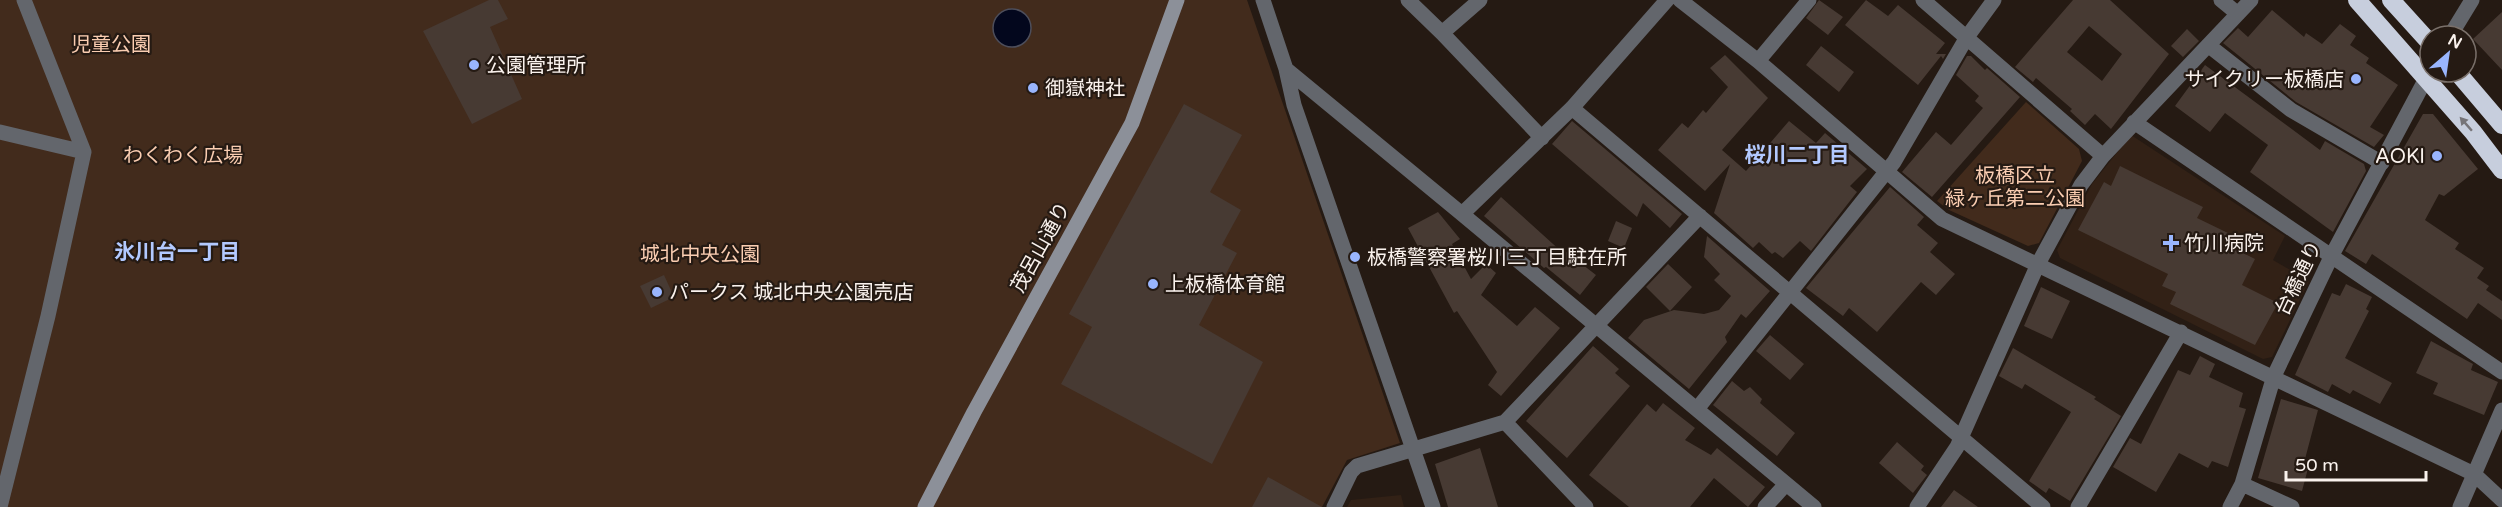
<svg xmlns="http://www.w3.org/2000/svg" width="2502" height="507" font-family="'Varela Round','Noto Sans JP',sans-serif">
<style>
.built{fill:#322116}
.green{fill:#422b1c}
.water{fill:#03071d;stroke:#4d4e5b;stroke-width:1.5}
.building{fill:#473a33;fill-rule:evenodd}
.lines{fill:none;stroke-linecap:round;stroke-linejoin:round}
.street{stroke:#63666c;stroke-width:15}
.secondary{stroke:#8c9099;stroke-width:15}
.highway{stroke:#c7cedd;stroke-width:18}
.oneway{fill:#767478}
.poi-dot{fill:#99b5fd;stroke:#251a13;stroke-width:2}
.labels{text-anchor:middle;stroke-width:4.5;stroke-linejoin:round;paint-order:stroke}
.park-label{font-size:20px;fill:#facdb1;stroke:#251a13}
.poi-label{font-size:20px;fill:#faf2ed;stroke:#251a13;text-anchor:start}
.street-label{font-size:20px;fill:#faf2ed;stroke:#251a13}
.neighbourhood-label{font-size:21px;font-weight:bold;fill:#b2c9ff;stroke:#251a13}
</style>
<rect width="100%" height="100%" fill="#251a13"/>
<!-- built -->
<path class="built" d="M2131 135 2285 236 2273 260 2309 281 2272 357 2263 359 2060 258 2057 250 2092 184Z
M1401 495 1404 507H1347L1351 500Z"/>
<!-- green -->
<path class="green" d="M0 0H1247L1400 443 1347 460 1322 507H0Z
M2026 102 2079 149 2082 161 2039 243 2028 246 1949 210 1937 201Z"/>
<!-- water -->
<path class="water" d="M993 28a19 19 0 1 1 38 0a19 19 0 1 1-38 0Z"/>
<!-- building -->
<path class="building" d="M489 0H498L508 19 490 27 522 99 472 124 423 31Z
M1819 0 1843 17 1828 35 1806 18Z
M1866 0 1888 16 1898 5 1945 43 1936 54H1946L1943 59 1941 56 1918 85 1845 25Z
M2073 0H2110L2169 54 2111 129 2095 114 2085 125 2070 111 2072 109 2036 78 2033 82 2015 67ZM2089 26 2122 54 2102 81 2067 52Z
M2272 10 2304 37 2306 33 2322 44 2340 24 2356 36 2350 45 2369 58 2366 63 2398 85 2370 127 2384 135 2374 147 2296 102 2223 43 2238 28 2248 37Z
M2502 12V70L2473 39Z
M2187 29 2199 41 2183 57 2171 46Z
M1821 46 1854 72 1839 92 1806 65Z
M1725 55 1768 98 1722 150 1746 171 1789 121 1816 143 1825 133 1867 169 1850 186 1857 192 1811 251 1800 241 1783 258 1775 252 1772 254 1759 242 1753 248 1714 213 1730 164 1705 191 1658 150 1682 123 1688 128 1703 110 1706 113 1728 87 1710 68Z
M1967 56H1971L1985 70 1987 68 2020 97 1932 197 1902 172 1936 132 1951 145 1983 108 1975 101 1979 96 1956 75Z
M2205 65 2320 150 2325 141 2364 164 2366 171 2333 232 2250 172 2268 145 2225 113 2210 132 2175 106Z
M1184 104 1242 135 1210 192 1241 210 1222 245 1237 253 1199 325 1263 362 1212 464 1061 384 1092 327 1069 314Z
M2423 114H2433L2478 169 2444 196 2439 194 2425 220 2459 243 2455 249 2484 268 2477 278 2489 286 2486 290 2502 301V320L2478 303 2467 319 2372 254 2366 264 2345 251Z
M1572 121 1682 214 1670 228 1643 203 1637 217 1552 144Z
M2120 166 2203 207 2197 218 2228 233 2223 243 2255 259 2242 285 2278 303 2255 345 2170 304 2176 292 2162 286 2168 274 2078 230 2104 182 2111 186Z
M1890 187 1924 217 1917 225 1938 243 1930 252 1955 274 1936 295 1921 282 1877 332 1849 308 1843 316 1806 288Z
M1501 197 1563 253 1565 251 1596 275 1580 295 1546 267 1544 268 1484 216Z
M1438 212 1460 239 1452 244 1471 279 1486 264 1496 273 1481 295 1517 326 1535 307 1560 328 1501 396 1488 385 1497 372 1457 311 1454 313 1408 228Z
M1616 221 1632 228 1624 248 1608 241Z
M1707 236 1770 291 1746 318 1741 314 1725 337 1727 342 1689 389 1628 338 1644 320 1674 310 1704 314 1719 310 1731 296 1714 280 1720 274 1704 257Z
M1668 264 1692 287 1670 311 1646 287Z
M664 275 674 297 651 308 640 286Z
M2346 284 2372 297 2366 309 2369 311 2345 358 2392 383 2380 404 2353 390 2350 394 2332 384 2328 392 2295 375 2332 293 2340 296Z
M2041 287 2070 301 2052 339 2024 326Z
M1770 335 1804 364 1790 380 1756 351Z
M2431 341 2473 364 2471 370 2498 382 2484 415 2433 394 2438 383 2416 373Z
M1593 346 1619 369 1615 373 1630 386 1567 458 1526 421Z
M2013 348 2096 397 2094 399 2121 416 2070 501 2049 488 2046 493 2029 481 2071 412 2025 384 2022 389 1999 376Z
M2200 356 2215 364 2209 377 2243 393 2239 407 2246 409 2228 467 2212 461 2208 468 2179 453 2156 492 2113 467 2130 438 2141 444 2178 370 2190 375Z
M1732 381 1744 391 1750 387 1762 399 1760 403 1795 433 1777 456 1713 405Z
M2281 399 2318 410 2305 459 2310 461 2302 491 2258 478Z
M1663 403 1695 428 1685 440 1711 455 1717 448 1765 487 1748 507 1714 478 1690 507H1629L1589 475 1647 404 1656 412Z
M1897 442 1924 466 1921 470 1927 475 1913 493 1879 463Z
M1480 448 1498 507H1448L1435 464Z
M1268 477 1322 507H1252Z
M1954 490 1978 507H1941Z"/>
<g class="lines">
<!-- street -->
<path class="street" d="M1263 0 1286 69 1294 105 1433 507
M1408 0 1442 33 1480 0
M1680 0 1758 61 1942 219 2474 474 2502 500
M1923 0 2103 156
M2221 0 2238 14
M1442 33 1542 138
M2450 36 2472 0
M2208 45 2291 110 2382 163
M1758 61 1809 0
M1286 69 1462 214 1572 108 1667 0
M1572 108 2043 507
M2134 122 2502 372
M0 132 84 152
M1462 214 1814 507
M1697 409 1894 162 1967 37 1994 0
M1505 422 1586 507
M2242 484 2292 507
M0 507 48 316 84 152 24 0
M1334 507 1351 472 1357 466 1505 422 1700 216
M1765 507 1786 484
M1917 507 1957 447 2038 264 2081 185 2103 156 2251 0
M2078 507 2181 332
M2230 507 2242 484 2274 376 2332 255 2430 71
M2460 507 2502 410"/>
<!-- secondary -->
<path class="secondary" d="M925 507 974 412 1132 123 1177 0"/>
<!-- highway -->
<path class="highway" d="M2357 0 2473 132 2502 170
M2391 0 2430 43
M2457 72 2502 125"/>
</g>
<!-- one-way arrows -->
<defs><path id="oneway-solid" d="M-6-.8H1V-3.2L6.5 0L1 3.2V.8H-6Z" transform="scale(1.5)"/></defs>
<use class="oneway" href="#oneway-solid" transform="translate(2466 124) rotate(-131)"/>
<!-- markers -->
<g class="poi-dot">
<circle cx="474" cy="65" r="6"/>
<circle cx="2356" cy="79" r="6"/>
<circle cx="1033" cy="88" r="6"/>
<circle cx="2437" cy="156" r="6"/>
<path d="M2168 234h6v6h6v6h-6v6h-6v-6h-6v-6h6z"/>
<circle cx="1355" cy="257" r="6"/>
<circle cx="1153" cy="284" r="6"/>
<circle cx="657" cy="292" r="6"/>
</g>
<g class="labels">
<!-- park labels -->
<g class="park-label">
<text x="111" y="51">児童公園</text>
<text x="183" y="162">わくわく広場</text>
<text x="2015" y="182">板橋区立<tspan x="2015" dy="23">緑ヶ丘第二公園</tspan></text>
<text x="700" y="261">城北中央公園</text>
</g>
<!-- poi labels -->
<g class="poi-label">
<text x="486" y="72">公園管理所</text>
<text x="2344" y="86" text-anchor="end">サイクリー板橋店</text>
<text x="1045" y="95">御嶽神社</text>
<text x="2425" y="163" text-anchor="end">AOKI</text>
<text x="2184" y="250">竹川病院</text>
<text x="1367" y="264">板橋警察署桜川三丁目駐在所</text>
<text x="1165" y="291">上板橋体育館</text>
<text x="669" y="299">パークス 城北中央公園売店</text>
</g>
<!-- street labels -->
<g class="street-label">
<text transform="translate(1040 247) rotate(-61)" y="7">茂呂山通り</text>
<text transform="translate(2298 278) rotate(-64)" y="7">台橋通り</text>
</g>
<!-- neighbourhood labels -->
<g class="neighbourhood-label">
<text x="1797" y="162">桜川二丁目</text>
<text x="177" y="259">氷川台一丁目</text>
</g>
</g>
<!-- north arrow -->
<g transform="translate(2448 54) rotate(29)"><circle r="28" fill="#251a13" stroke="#7a706a" stroke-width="1.5"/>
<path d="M0-4.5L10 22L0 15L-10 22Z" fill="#99b5fd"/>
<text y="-9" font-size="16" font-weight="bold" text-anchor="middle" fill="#faf2ed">N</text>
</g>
<!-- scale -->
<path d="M2286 471v9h140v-9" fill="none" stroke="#faf2ed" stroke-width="3"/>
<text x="2295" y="471" font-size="18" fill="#faf2ed" stroke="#251a13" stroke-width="4.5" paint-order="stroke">50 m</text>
</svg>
